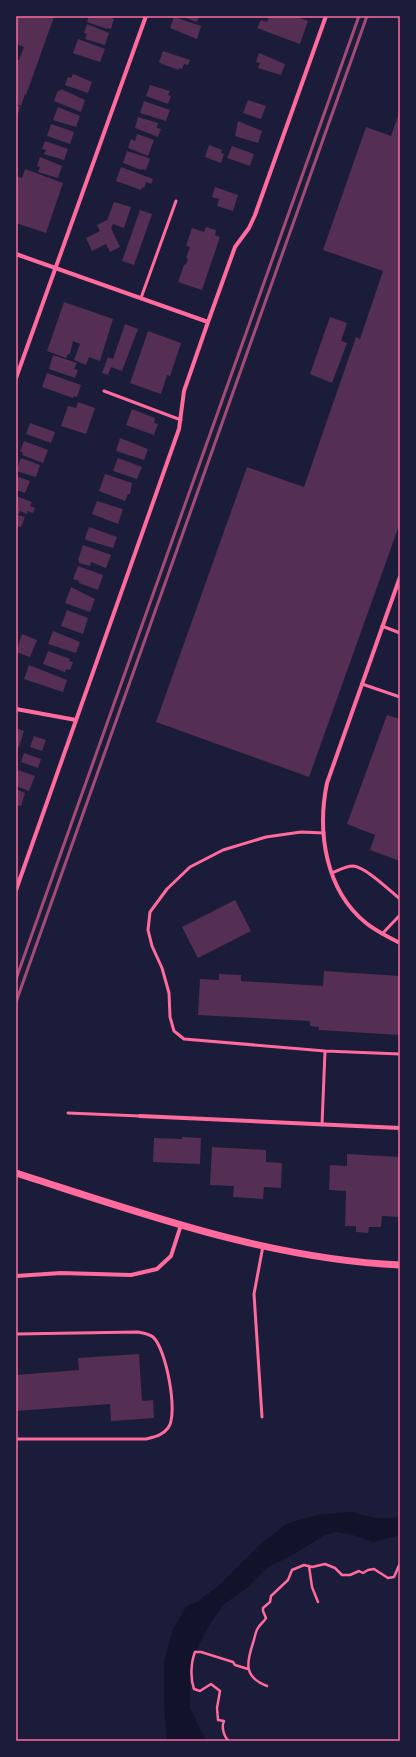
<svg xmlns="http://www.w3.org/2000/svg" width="416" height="1757" font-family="'Nunito Sans',sans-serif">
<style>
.water{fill:#12122b}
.building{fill:#542f53}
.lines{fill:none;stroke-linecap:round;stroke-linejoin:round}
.path{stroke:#ff6b9d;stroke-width:2.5}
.service{stroke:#ff6b9d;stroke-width:3}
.minor{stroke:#ff6b9d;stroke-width:4}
.tertiary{stroke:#ff6b9d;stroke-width:7}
.rail{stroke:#a44b75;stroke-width:3}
.neatline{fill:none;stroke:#ff6b9d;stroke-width:1.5}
</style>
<rect width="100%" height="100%" fill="#1b1b3a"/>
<!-- water -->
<path class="water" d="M353 1512C370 1518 382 1520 400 1517V1535L373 1542 353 1535 335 1532 323 1536 294 1554 267 1568 247 1588 224 1604 211 1622 197 1648 193 1651 190 1674V1708L206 1741H167L164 1704V1662L173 1629 186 1607 198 1601 216 1588 263 1542 288 1523 322 1514Z"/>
<!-- building -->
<path class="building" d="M16 16 54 17 26 95 25 94 21 106 16 104V59L19 60 24 47 16 44Z
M89 16H111V18L114 19 111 29 107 28V29L87 22Z
M181 16H199L197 22Z
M269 16H295L308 21 300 44 257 28 261 20 267 22Z
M174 17 201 26 197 39 170 28Z
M87 24 109 33 105 45 85 39 87 34 84 33Z
M78 39 105 49 100 62 73 53Z
M163 51 190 60 188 65 184 64 182 69 179 68V70L162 64 159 62Z
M259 53 285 64 281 75 258 68 260 63 256 62Z
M73 74 92 82 88 93 65 85 68 77 71 78Z
M150 85 170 91 168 95 171 96 168 104 146 96Z
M61 89 85 100 81 112 54 101 58 90 60 91Z
M248 100 266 106 261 119 243 113Z
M144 101 170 110 166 121 140 113Z
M16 106 20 107 16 119Z
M58 107 80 116 76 127 53 120Z
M400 110V523L309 777 156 722 247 467 304 487 356 337 360 339 383 271 323 250 366 127 391 136Z
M138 117 158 123 157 128 161 129 158 137 135 128Z
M238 121 262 131 258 143 235 136Z
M51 124 74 132 70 144 47 136Z
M137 134 154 140 148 156 128 148 131 139 135 141Z
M45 141 68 149 64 160 44 154 46 150 42 149Z
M209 145 222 150 221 153 224 154 221 163 205 157Z
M232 146 254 154 250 166 227 158Z
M127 151 146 157 150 159 146 170 142 169 141 170 123 163Z
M40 157 62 166 58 178 38 172 40 167 37 166Z
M121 167 153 179 151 184 146 182 144 188 142 187 141 190 116 181Z
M25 169 63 183 46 233 16 223V176L22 178Z
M215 187 238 195 233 211 217 206 219 199 212 197Z
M114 202 131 207 124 228 113 224 111 228 120 247 110 252 106 244 92 251 86 238 100 231 97 225 107 220Z
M140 210 152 214 134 265 122 261Z
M206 227 216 230 215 235 220 237 202 290 178 282 184 265 186 264 188 259 186 258 190 247 186 246 192 228 204 232Z
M64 302 113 319 100 361 89 357 86 365 74 360 80 344 73 341 70 354H68L66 358 47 351Z
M330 317 347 323 341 341 347 343 332 383 310 374Z
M125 324 138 329 122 371 111 367 108 375 102 373 108 357 113 359Z
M148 331 181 343 170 376 167 375 161 394 130 383Z
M53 355 77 363 74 369 78 370 75 378 49 369Z
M47 373 81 385 77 397 74 396 73 398 42 387Z
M78 402 95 408 86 434 61 426 68 406 76 408Z
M132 409 155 418 154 423 158 424 154 435 126 425Z
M30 423 55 432 51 443 26 434Z
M120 438 148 449 144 460 116 451Z
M24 441 48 450 43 463 22 455 23 453 20 451Z
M21 458 40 465 36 477 16 471Z
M118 458 142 467 137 479 113 471Z
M105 474 132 483 130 494H128L125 501 99 491Z
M16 476 30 481 25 493 16 490Z
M16 496 32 502 30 506 35 508 33 513 28 511 27 514 20 511 18 515 25 517 21 527 16 526Z
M97 501 123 509 118 524 92 514Z
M89 527 117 537 113 548 86 540 85 538Z
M83 545 111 555 106 568 91 562 90 566 79 563V561L78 560Z
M78 566 103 575 98 590 79 583V581L73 579Z
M71 587 95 599 90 612 65 603Z
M67 610 88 618 83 634 61 626Z
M53 631 80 642 76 653 48 644Z
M22 634 37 640 30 657 16 652Z
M48 651 70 659 69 661 73 662 70 670 66 669 65 672 43 664Z
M29 665 67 680 63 692 24 679Z
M387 715 400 719V861L370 850 375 835 347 824Z
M16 728 24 731 19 747 16 746Z
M34 736 46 740 42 751 30 747Z
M24 753 41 759 38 768 21 762Z
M18 770 35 776 29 791 16 786V775Z
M16 789 25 793 21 806 16 805Z
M235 900 251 931 198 958 182 927Z
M324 971 400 976V1035L319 1030V1027L310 1026V1021L198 1015 200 979 219 980V974L241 975V981L323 986Z
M182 1137 201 1138 200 1164 153 1162 154 1138 182 1139Z
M212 1147 266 1150V1162L282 1163 281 1188 264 1187 263 1199 233 1197 234 1186 210 1185Z
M347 1154 400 1157 399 1217 382 1216 381 1227H369L368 1233 356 1232V1226H345L346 1191 329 1190 330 1165 347 1166Z
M139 1354 142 1401 153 1400 154 1418 111 1421 110 1404 16 1411V1375L79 1370 78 1358Z"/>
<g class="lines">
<!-- path -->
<path class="path" d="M309 1566 312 1587 318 1602
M267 1686C244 1677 246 1664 253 1643 255 1638 255 1632 258 1628 260 1624 264 1622 266 1618L263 1611V1608L270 1602 271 1596 288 1580 292 1570 304 1565 312 1567 325 1564 335 1568 342 1575H350L359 1571 363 1573 368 1570 374 1569 388 1578 394 1577 400 1563
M229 1741C224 1737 221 1727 224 1721L218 1720 217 1708 220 1691 211 1684 200 1691 194 1689C190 1678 191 1662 195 1652H201L233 1662 235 1665 248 1669"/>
<!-- service -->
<path class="service" d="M141 298 176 201
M104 391 181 420
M382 626 400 633
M362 684 400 697
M324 833 301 832 266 837 223 850 190 867 167 889 150 912 148 930 152 946 162 968 169 993 170 1017 174 1031 184 1039 325 1051
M332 873C339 870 346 866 353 866 366 867 390 891 400 899
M382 934 400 915
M68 1113 140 1116
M322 1125 325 1051 400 1054
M16 1334 138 1332C143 1333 149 1334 153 1337 166 1348 179 1415 168 1428 162 1436 154 1437 146 1439H16
M262 1417 254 1294 263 1246"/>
<!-- minor -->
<path class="minor" d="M16 254 208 322
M16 378 146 16
M400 577 327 783C317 831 325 890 366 923 376 931 388 937 400 943
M16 709 76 720
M16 890 179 429 184 391 208 322 235 247 249 228 255 215 326 16
M140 1116 400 1128
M16 1276 61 1273 131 1275 157 1269 171 1256 181 1225"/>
<!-- tertiary -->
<path class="tertiary" d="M16 1173C141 1213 267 1259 400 1265"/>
<!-- rail -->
<path class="rail" d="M16 979 359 16
M16 1002 367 16"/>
</g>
<!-- border -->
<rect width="416" height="1757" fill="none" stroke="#1b1b3a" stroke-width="34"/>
<rect x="17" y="17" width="382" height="1723" class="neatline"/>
</svg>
